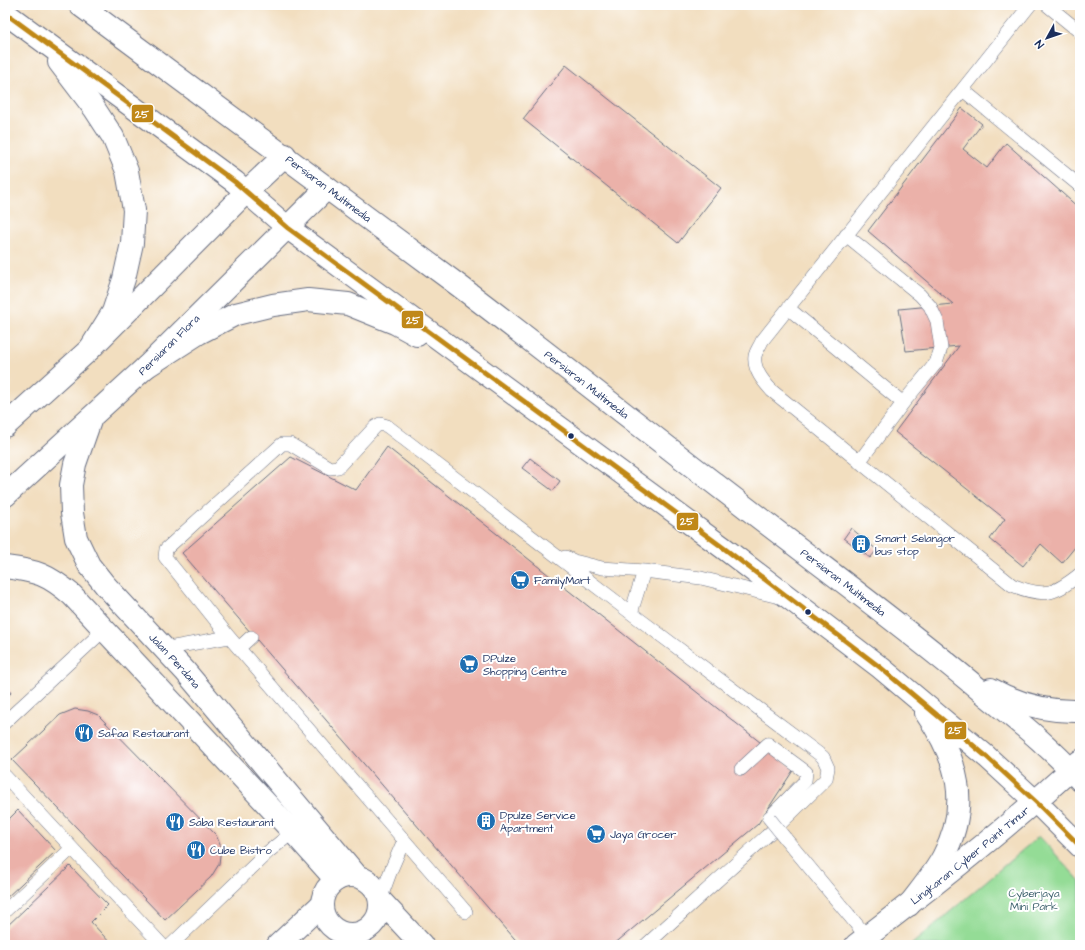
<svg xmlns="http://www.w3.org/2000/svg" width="1085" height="950" font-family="'Architects Daughter',sans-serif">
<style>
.green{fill:#94dc96;stroke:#58867a}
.building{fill:#ebb1a9}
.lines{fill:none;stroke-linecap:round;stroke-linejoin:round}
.lane-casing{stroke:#666c80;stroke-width:14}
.street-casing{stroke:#666c80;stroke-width:24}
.secondary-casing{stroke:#666c80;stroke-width:24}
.primary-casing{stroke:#666c80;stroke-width:24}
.lane{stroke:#fff;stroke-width:13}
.street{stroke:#fff;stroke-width:22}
.secondary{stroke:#fff;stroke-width:22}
.primary{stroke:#fff;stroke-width:22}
.lane-bridge-casing{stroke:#666c80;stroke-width:14;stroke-linecap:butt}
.lane-bridge{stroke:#fff;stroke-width:13}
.bus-1-casing{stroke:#fff;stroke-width:8}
.bus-1{stroke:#c08818;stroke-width:5}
.bus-dot{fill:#1b2f5e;stroke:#fff;stroke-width:1.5}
.labels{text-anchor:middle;stroke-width:4;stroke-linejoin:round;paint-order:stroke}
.street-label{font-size:11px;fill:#1b2f5e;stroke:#fff}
.poi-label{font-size:11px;fill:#1b2f5e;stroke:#fff;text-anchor:start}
.park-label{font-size:11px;fill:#3f636f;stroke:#fff}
.line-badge{stroke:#fff;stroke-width:1.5}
.badge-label{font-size:11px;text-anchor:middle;font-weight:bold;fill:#fff}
</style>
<rect width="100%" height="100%" fill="#fff"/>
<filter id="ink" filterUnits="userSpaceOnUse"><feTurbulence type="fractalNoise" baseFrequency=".025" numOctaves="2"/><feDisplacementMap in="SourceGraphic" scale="8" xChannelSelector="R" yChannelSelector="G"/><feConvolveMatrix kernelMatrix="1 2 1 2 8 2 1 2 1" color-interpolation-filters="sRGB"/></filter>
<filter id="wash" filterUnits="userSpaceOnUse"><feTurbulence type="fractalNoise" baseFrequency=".012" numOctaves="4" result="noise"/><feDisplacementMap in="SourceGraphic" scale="16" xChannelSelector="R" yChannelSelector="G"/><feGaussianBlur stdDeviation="0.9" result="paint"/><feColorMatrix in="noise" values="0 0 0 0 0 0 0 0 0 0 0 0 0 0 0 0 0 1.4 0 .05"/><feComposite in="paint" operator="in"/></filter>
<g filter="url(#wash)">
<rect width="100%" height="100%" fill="#f2debf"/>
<!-- green -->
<path class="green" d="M1039 836 1080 881V945H911Z"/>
<g id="blocks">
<!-- building -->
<path class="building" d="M566 65 721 188 678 243 523 119Z
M962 108 982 124 963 149 987 168 1006 143 1080 209V266L1078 269 1080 271V541L1062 563 1041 544 1023 566 990 539 1005 519 895 432 959 346 906 351 899 309 953 304 868 231Z
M387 447 794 769 758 824 613 945H520L182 553 291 457 356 490Z
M530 458 560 481 553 491 522 468Z
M851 528 877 550 870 558 844 538Z
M5 685 11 693 5 699Z
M75 709 88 711 98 715 216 835 221 847 219 864 211 877 165 920 12 760 60 715Z
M18 810 56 851 5 899V823Z
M70 866 108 905 91 922 112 945H5V928Z"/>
</g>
</g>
<g filter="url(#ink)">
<use href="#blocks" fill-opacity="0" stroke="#666c80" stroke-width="1"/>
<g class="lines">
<defs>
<path id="lane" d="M1030 5 762 341C760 346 756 351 755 356 753 370 764 382 772 391L1012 585C1044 598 1054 595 1080 574
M1047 5 1080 32
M963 90 1080 186
M846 235 920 295 930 306 937 321 941 348 936 363 903 403 859 462
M788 308 903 403
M565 557 574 561 602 568 644 571 701 578 783 598
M631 613 644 571
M239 648 251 637
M163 649 229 637
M5 722 104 630
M741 769 768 744 806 772 805 781 769 818
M5 776 162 945
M785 838 867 937
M404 840 466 912
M380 900 391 870 404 840 229 637 165 557 166 549 282 444H290L330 468 338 467 375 427 380 424 387 426 631 613 823 757 828 768 826 779 781 823 646 945
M5 911 72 848
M171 945 268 852 293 832"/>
<g id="street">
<path id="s1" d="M91 418 75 464 71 485 72 513 76 538 89 565 105 585 185 671 357 876"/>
<path d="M5 567C37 571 47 574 72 595L293 832 336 880"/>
<circle cx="351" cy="905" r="29"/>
<path d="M380 900 422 945"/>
<path d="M278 945 322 904"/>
</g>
<g id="secondary">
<path d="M5 426 90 349 247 191 285 155"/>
<path id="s2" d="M5 496 146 367 327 188"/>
<path id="s3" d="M856 945C933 886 1009 827 1080 761"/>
</g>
<g id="primary">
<path id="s4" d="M80 5C207 98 333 191 458 285 553 357 646 431 740 503 821 566 903 625 981 691 1015 719 1051 747 1080 780"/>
<path d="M5 13 235 182 288 228 725 549 881 668 987 757 1036 802 1080 846"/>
<path d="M59 62 94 108 113 137 127 171 134 210 132 243 124 279 113 312 90 349"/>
<path d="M146 367 199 333 236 314 273 305 308 300 348 304 395 323 417 335"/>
<path d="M991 689C1018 704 1049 712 1080 711"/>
<path d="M909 905C921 889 934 874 943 857 971 805 958 759 926 713"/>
</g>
</defs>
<!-- lane casing -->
<use href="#lane" class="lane-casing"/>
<!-- street casing -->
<use href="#street" class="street-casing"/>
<!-- secondary casing -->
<use href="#secondary" class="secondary-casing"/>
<!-- primary casing -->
<use href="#primary" class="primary-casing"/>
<!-- lane -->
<use href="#lane" class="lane"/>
<!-- street -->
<use href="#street" class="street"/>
<!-- secondary -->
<use href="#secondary" class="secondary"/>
<!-- primary -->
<use href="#primary" class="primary"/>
<defs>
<path id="lane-bridge" d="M769 818 785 838"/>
</defs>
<!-- lane-bridge casing -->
<use href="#lane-bridge" class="lane-bridge-casing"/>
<!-- lane-bridge -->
<use href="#lane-bridge" class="lane-bridge"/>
<defs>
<path id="bus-1" d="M5 13 235 182 288 228 725 549 881 668 987 757 1036 802 1080 846"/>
</defs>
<!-- bus-1 casing -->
<use href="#bus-1" class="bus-1-casing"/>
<!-- bus-1 -->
<use href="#bus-1" class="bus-1"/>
</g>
</g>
<!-- icons -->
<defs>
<symbol id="building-disc" viewBox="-11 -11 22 22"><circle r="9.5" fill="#1f6fb2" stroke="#fff"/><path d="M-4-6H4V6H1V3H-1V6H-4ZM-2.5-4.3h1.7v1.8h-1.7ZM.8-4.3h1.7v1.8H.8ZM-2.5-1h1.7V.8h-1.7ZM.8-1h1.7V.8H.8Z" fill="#fff"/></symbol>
<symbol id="supermarket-disc" viewBox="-11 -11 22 22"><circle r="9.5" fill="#1f6fb2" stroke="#fff"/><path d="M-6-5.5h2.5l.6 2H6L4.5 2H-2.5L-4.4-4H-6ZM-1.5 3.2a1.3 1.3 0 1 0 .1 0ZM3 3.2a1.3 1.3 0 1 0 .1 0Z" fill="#fff"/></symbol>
<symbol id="restaurant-disc" viewBox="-11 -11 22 22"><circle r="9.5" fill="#1f6fb2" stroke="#fff"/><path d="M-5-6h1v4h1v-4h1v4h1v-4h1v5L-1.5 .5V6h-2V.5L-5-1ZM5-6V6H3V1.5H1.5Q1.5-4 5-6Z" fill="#fff"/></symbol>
</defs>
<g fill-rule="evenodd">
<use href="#building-disc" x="850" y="533" width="22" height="22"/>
<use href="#supermarket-disc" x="509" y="569" width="22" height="22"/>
<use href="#supermarket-disc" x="458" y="653" width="22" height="22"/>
<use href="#restaurant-disc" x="73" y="722" width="22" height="22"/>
<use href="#building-disc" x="475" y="810" width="22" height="22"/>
<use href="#restaurant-disc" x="164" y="811" width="22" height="22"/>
<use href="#supermarket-disc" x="585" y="823" width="22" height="22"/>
<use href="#restaurant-disc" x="185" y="839" width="22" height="22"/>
</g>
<!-- markers -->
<g class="bus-dot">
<circle cx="571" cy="436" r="3.5"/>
<circle cx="808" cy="612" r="3.5"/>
</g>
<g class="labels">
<!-- street labels -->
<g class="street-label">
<text dy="4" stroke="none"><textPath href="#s4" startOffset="309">Persiaran Multimedia</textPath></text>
<text dy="4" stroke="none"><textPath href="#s2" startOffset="223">Persiaran Flora</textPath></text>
<text dy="4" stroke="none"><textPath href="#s4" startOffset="633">Persiaran Multimedia</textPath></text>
<text dy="4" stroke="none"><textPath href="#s4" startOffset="957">Persiaran Multimedia</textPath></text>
<text dy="4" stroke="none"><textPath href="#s1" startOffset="282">Jalan Perdana</textPath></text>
<text dy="4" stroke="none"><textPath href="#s3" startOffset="145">Lingkaran Cyber Point Timur</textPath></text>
</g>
<!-- poi labels -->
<g class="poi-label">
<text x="875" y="542">Smart Selangor<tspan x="875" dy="13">bus stop</tspan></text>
<text x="534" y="584">FamilyMart</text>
<text x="483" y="662">DPulze<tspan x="483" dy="13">Shopping Centre</tspan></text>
<text x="98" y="737">Safaa Restaurant</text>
<text x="500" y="819">Dpulze Service<tspan x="500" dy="13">Apartment</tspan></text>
<text x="189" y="826">Saba Restaurant</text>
<text x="610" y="838">Jaya Grocer</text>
<text x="210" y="854">Cube Bistro</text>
</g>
<!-- park labels -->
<g class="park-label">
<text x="1034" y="897">Cyberjaya<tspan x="1034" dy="13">Mini Park</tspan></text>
</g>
</g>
<g class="line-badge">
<rect x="131" y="104" width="23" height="19" rx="4" fill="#c08818"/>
<rect x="401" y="310" width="23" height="19" rx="4" fill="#c08818"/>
<rect x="676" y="512" width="23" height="19" rx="4" fill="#c08818"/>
<rect x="944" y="721" width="23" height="19" rx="4" fill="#c08818"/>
</g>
<g class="badge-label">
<text x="142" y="118">25</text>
<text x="413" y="324">25</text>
<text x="687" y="525">25</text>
<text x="955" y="734">25</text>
</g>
<!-- margin -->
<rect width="1085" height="950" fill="none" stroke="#fff" stroke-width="20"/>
<!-- north arrow -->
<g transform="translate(1047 38) rotate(230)" stroke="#ffffff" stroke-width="3" paint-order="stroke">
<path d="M0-3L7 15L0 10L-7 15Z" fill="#1b2f5e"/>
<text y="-6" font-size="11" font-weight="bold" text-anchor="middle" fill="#1b2f5e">N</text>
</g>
</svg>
